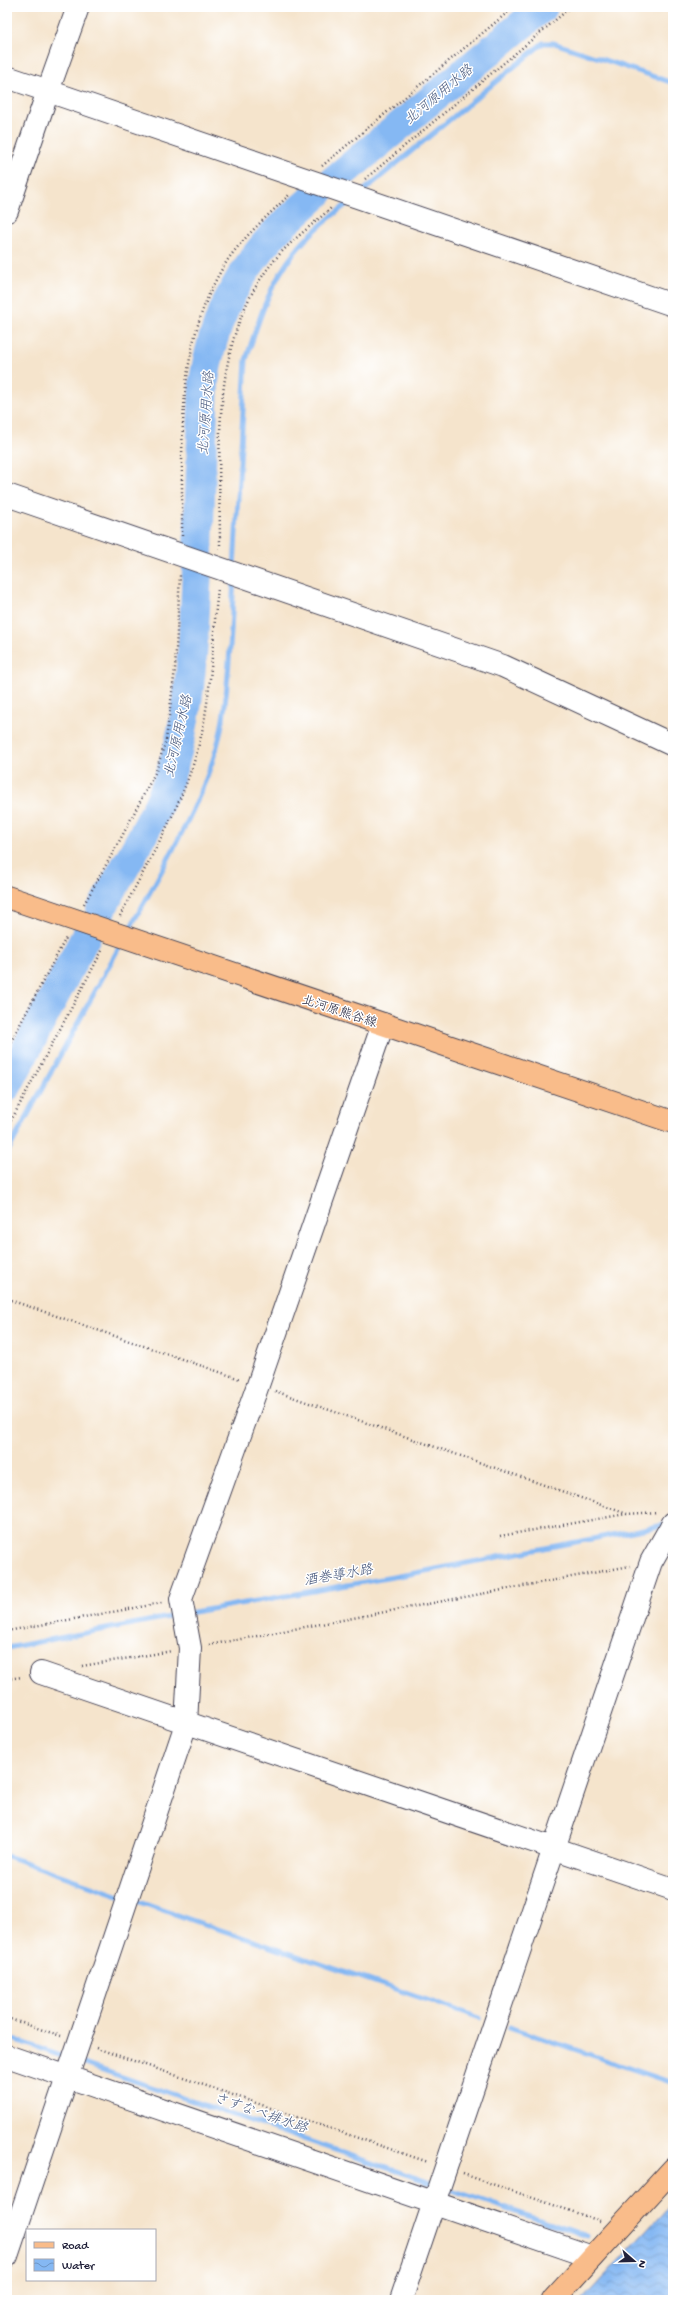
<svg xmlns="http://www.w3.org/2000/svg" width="680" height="2307" font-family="'Gochi Hand','Klee One',sans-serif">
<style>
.water{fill:url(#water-waves);stroke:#546d97}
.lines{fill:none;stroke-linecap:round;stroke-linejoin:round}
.stream{stroke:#85b8f3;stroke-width:5}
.river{stroke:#85b8f3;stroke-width:30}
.minor-casing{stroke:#423f51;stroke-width:24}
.major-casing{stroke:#423f51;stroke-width:24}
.path{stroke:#423f51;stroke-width:2.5;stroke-dasharray:1 3;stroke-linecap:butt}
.minor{stroke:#fff;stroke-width:22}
.major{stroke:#f9bc8a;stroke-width:22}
.labels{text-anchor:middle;stroke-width:3;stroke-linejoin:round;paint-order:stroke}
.street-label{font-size:13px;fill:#22223b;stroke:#fff}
.water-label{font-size:14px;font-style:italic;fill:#45567b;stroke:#fff}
</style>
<defs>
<pattern id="water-waves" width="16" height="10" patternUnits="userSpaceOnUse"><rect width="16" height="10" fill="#85b8f3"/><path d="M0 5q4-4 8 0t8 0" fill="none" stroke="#6c95c6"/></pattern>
</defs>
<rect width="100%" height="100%" fill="#fff"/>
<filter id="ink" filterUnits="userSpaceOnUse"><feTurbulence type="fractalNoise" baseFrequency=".025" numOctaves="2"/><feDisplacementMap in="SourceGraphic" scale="8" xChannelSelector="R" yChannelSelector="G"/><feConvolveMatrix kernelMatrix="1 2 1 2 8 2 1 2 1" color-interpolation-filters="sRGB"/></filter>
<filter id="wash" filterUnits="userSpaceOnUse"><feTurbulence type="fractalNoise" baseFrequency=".012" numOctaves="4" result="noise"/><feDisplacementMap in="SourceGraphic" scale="16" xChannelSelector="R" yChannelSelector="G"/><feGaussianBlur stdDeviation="0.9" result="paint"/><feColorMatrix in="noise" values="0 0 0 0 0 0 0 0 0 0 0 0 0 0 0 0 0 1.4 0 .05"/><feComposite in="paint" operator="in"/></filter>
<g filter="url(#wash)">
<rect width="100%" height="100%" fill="#f5e4cc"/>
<!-- water -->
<path class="water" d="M673 2202V2300H582Z"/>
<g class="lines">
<!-- stream -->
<path class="stream" d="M362 192 543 43H554L673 83
M234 567 246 360C258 322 269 284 295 252 310 232 332 216 351 201
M128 932C161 871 213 787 223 719 230 673 231 626 234 579
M7 1153 122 942
M188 1613 410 1574 664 1525
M7 1648 179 1615
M7 1856 123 1897
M133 1900 480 2018
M509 2027 673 2083
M7 2037 67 2058
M82 2063 431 2183
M449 2189 587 2236"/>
<!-- river -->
<path class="river" d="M334 180 543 7
M198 552 204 381C212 325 234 279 272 236 286 220 304 207 319 192
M101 910C121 872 146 834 163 794 192 724 193 645 197 570
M7 1086 86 936"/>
</g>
</g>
<g filter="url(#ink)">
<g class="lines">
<defs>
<path id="minor" d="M78 7 48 91 673 305
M7 77 48 91 7 211
M7 495 503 666 673 745
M41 1673 673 1889
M7 2056 592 2257
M7 2256 186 1724 190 1648 181 1599 258 1385 383 1024
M401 2300 651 1562 673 1523"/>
<path id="major" d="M7 897 673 1122
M553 2300 673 2169"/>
</defs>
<!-- minor casing -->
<use href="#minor" class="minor-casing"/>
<!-- major casing -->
<use href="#major" class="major-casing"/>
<!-- path -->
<path class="path" d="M322 166 514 7
M365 179 571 7
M182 536C183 443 174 343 227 261 244 236 269 215 290 194
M220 549C220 451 208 335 278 256 294 238 315 223 332 207
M84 904 120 840 156 771 166 740 175 669 180 575
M120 916C147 863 183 805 198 748 212 697 212 640 218 588
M7 1049 67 936
M7 1128 103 949
M7 1299 240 1379
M275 1391 627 1514 657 1512
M500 1536 626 1514
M7 1631 162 1603
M209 1645 630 1566
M82 1666 172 1651
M7 1679 22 1677
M7 2018 61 2036
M96 2048 428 2162
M463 2174 600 2221"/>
<!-- minor -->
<use href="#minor" class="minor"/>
<!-- major -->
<use href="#major" class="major"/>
</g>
</g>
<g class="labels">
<!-- street labels -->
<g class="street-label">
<text transform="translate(340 1010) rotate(18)" y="5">北河原熊谷線</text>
</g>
<!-- water labels -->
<g class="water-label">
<text transform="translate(438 94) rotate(-40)" y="5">北河原用水路</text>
<text transform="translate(205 413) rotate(-86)" y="5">北河原用水路</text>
<text transform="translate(177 736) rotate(-77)" y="5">北河原用水路</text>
<text transform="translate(338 1574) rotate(-10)" y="5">酒巻導水路</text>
<text transform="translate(261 2112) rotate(19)" y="5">さすなべ排水路</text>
</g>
</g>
<!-- margin -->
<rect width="680" height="2307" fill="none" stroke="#fff" stroke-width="24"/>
<!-- legend -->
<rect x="26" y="2229" width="130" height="52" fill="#ffffff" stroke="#a7a7b1"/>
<rect x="34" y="2242" width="20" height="6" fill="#f9bc8a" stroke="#a7a7b1"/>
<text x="62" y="2249" font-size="12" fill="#22223b">Road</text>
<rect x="34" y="2259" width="20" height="12" fill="url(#water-waves)" stroke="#a7a7b1"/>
<text x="62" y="2269" font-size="12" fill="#22223b">Water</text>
<!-- north arrow -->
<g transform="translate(634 2261) rotate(110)" stroke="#ffffff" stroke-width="3" paint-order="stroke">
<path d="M0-3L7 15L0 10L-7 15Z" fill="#22223b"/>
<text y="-6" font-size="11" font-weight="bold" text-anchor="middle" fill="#22223b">N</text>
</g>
</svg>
